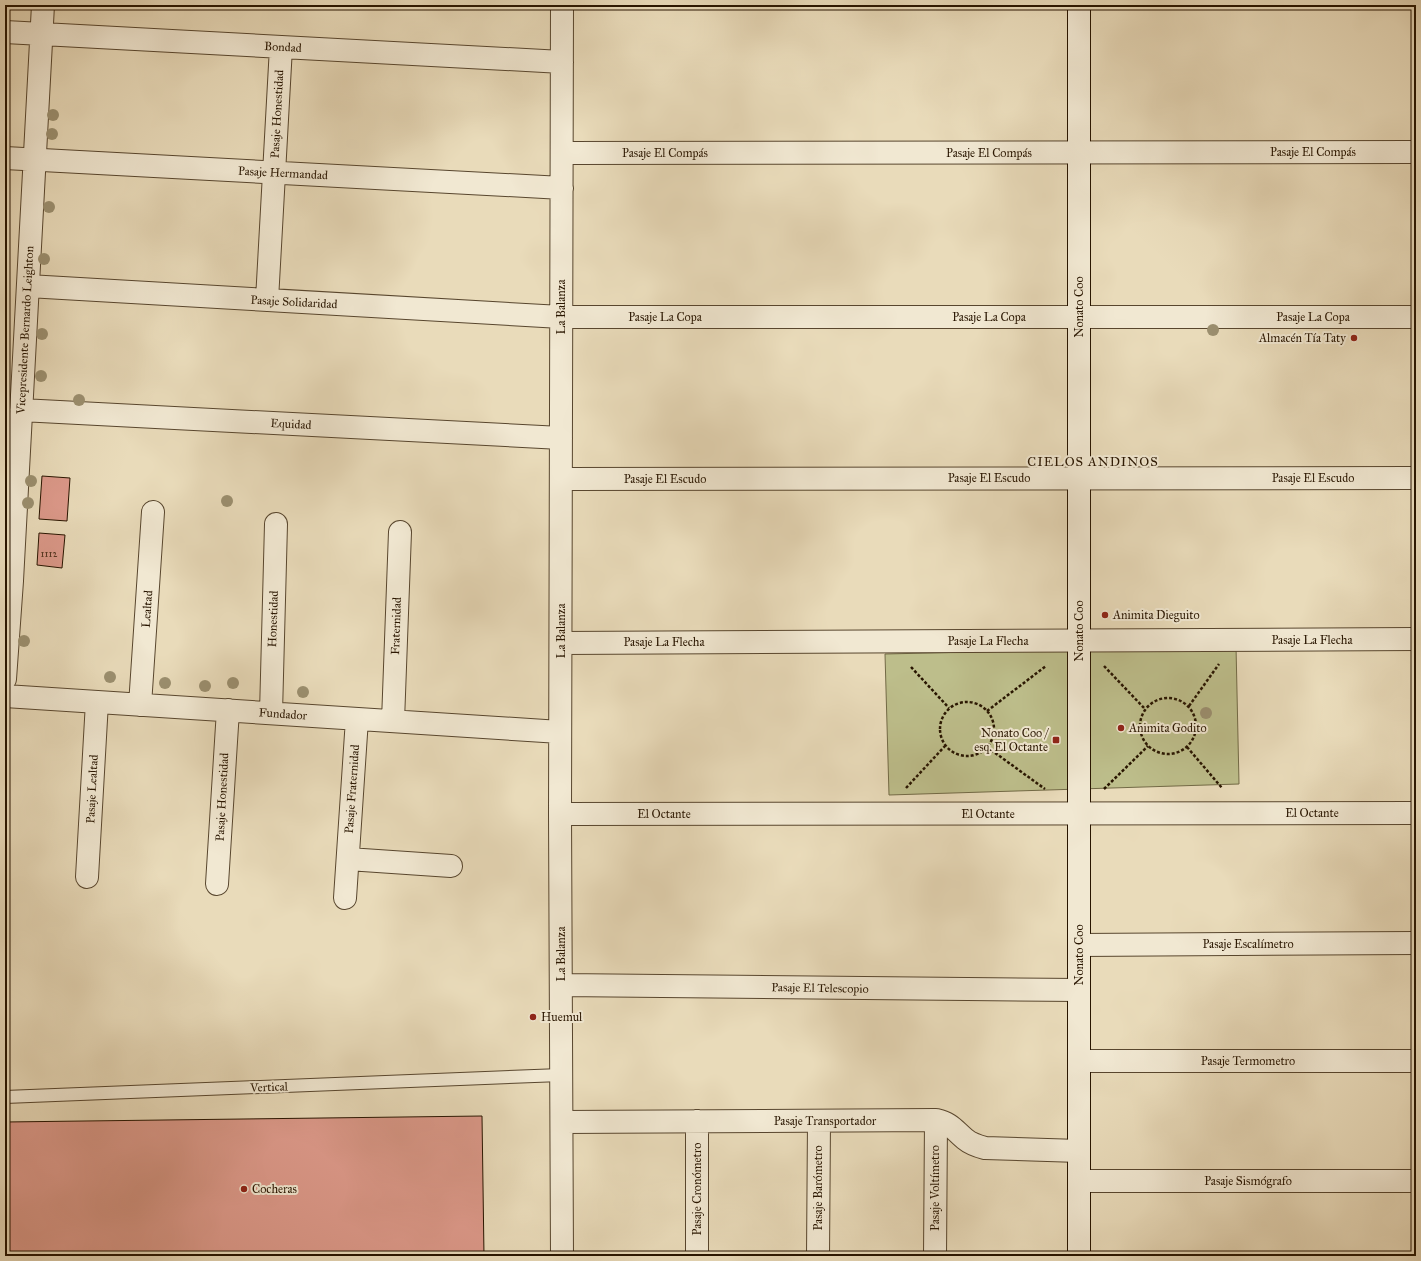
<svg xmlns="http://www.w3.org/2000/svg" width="1421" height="1261" font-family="'IM FELL Great Primer',serif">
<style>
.green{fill:#bdbe8b;stroke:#726a46}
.building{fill:#dc998a;stroke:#281500}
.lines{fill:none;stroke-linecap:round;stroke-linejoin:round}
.service-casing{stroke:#58462e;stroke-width:14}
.minor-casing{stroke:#58462e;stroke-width:24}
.secondary-casing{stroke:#281500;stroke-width:24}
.path{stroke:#281500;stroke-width:2.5;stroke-dasharray:3 2;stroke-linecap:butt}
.service{stroke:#f1e8d2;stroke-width:12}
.minor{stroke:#f1e8d2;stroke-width:22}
.secondary{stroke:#f1e8d2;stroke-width:22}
.tree{fill:#9b8f6f}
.poi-dot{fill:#8f2418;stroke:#f1e8d2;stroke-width:1.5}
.labels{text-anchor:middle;stroke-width:4;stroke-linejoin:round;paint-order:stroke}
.number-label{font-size:10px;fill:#553622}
.street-label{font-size:12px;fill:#281500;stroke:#f1e8d2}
.poi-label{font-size:12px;fill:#281500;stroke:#f1e8d2;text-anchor:start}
.neighbourhood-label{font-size:13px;letter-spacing:1px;fill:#281500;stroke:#f1e8d2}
</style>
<rect width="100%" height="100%" fill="#e9dbba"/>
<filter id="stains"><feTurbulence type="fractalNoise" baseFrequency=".005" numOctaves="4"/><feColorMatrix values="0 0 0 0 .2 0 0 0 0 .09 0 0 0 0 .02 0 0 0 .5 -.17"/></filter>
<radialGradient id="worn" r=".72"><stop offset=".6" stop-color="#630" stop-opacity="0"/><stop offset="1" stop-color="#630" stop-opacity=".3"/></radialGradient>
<!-- green -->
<path class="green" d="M1236 646 1239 784 889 795 885 654Z"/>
<!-- building -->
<path class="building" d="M42 476 70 478 67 521 39 519Z
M39 533 65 535 62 568 37 565Z
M482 1116 484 1256H5V1122Z"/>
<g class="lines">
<defs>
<path id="service" d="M5 1097 561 1075"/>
<path id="minor" d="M562 5 560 814 562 1256
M5 32 562 62
M562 153 1416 152
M5 158 562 188
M28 286 561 317H1416
M267 300 281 47
M21 410 561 438
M561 479 1416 478
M561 643 1416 639
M5 679 12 581 43 5
M5 696 560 732
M140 705 153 512
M271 713 276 524
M393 721 400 532
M560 814 1416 813
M348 859 451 866
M87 877 97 702
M217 884 228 710
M345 898 357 719
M1079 945 1416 943
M561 985 1079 990
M1079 1061H1416
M562 1122 936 1120C952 1124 953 1129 965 1139 971 1144 977 1146 985 1148L1079 1151
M1079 1181H1416
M697 1256V1121
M818 1256 819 1121
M935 1256 936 1120"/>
<path id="secondary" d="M1079 5V1256"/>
</defs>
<!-- service casing -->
<use href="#service" class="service-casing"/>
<!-- minor casing -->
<use href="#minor" class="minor-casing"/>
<!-- secondary casing -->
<use href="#secondary" class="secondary-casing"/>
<!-- path -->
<path class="path" d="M1104 666 1145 709
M911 667 949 708
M1140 726a28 28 0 1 1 56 0a28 28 0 1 1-56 0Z
M940 729a27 27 0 1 1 54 0a27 27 0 1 1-54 0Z
M1189 706 1219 664
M987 711 1046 666
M987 747 1045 789
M1187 747 1222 788
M906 788 945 746
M1104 789 1148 746"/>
<!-- service -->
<use href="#service" class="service"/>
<!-- minor -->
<use href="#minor" class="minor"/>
<!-- secondary -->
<use href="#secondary" class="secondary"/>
</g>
<!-- trees -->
<g class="tree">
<circle cx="53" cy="115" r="6"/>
<circle cx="52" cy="134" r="6"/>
<circle cx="49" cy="207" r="6"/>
<circle cx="44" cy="259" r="6"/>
<circle cx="1213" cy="330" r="6"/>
<circle cx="42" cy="334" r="6"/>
<circle cx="41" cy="376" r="6"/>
<circle cx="79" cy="400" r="6"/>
<circle cx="31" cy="481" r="6"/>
<circle cx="227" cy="501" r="6"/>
<circle cx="28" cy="503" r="6"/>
<circle cx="24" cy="641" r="6"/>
<circle cx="110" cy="677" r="6"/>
<circle cx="165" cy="683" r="6"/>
<circle cx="233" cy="683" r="6"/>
<circle cx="205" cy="686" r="6"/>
<circle cx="303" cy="692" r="6"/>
<circle cx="1206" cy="713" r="6"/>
</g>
<!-- markers -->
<g class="poi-dot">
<circle cx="1354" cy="338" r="4"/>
<circle cx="1105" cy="615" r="4"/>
<circle cx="1121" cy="728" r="4"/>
<rect x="1052" y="736" width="8" height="8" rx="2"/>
<circle cx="533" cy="1017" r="4"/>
<circle cx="244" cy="1189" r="4"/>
</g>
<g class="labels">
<!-- number labels -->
<g class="number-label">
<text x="49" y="557">1112</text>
</g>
<!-- street labels -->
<g class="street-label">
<text transform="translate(283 47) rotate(3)" y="4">Bondad</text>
<text transform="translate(277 114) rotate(-87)" y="4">Pasaje Honestidad</text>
<text x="1313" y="156">Pasaje El Compás</text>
<text x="665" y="157">Pasaje El Compás</text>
<text x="989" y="157">Pasaje El Compás</text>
<text transform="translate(283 173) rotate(3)" y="4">Pasaje Hermandad</text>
<text transform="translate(294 302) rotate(3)" y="4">Pasaje Solidaridad</text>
<text transform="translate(561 307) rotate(-90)" y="4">La Balanza</text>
<text transform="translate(1079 307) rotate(-90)" y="4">Nonato Coo</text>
<text x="665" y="321">Pasaje La Copa</text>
<text x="989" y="321">Pasaje La Copa</text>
<text x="1313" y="321">Pasaje La Copa</text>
<text transform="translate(25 330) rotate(-87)" y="4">Vicepresidente Bernardo Leighton</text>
<text transform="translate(291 424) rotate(3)" y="4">Equidad</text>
<text x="989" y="482">Pasaje El Escudo</text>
<text x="1313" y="482">Pasaje El Escudo</text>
<text x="665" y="483">Pasaje El Escudo</text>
<text transform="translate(147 609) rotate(-86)" y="4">Lealtad</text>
<text transform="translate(273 619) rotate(-88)" y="4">Honestidad</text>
<text transform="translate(396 626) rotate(-88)" y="4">Fraternidad</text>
<text transform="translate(561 631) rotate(-90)" y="4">La Balanza</text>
<text transform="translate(1079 631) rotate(-90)" y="4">Nonato Coo</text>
<text x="1312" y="644">Pasaje La Flecha</text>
<text x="988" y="645">Pasaje La Flecha</text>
<text x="664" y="646">Pasaje La Flecha</text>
<text transform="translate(283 714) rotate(4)" y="4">Fundador</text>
<text transform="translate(92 789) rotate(-87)" y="4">Pasaje Lealtad</text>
<text transform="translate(352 789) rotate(-86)" y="4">Pasaje Fraternidad</text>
<text transform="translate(222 797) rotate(-87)" y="4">Pasaje Honestidad</text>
<text x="1312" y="817">El Octante</text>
<text x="664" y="818">El Octante</text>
<text x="988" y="818">El Octante</text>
<text x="1248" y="948">Pasaje Escalímetro</text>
<text transform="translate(561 954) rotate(-90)" y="4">La Balanza</text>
<text transform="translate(1079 955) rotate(-90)" y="4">Nonato Coo</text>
<text transform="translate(820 988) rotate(1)" y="4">Pasaje El Telescopio</text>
<text x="1248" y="1065">Pasaje Termometro</text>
<text transform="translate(269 1087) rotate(-2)" y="4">Vertical</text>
<text x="825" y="1125">Pasaje Transportador</text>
<text x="1248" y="1185">Pasaje Sismógrafo</text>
<text transform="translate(818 1188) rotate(-90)" y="4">Pasaje Barómetro</text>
<text transform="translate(935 1188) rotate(-90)" y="4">Pasaje Voltímetro</text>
<text transform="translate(697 1189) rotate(-90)" y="4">Pasaje Cronómetro</text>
</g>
<!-- poi labels -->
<g class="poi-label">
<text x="1346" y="342" text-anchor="end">Almacén Tía Taty</text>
<text x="1113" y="619">Animita Dieguito</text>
<text x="1129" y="732">Animita Godito</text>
<text x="1048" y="737" text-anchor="end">Nonato Coo /<tspan x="1048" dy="14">esq. El Octante</tspan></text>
<text x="541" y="1021">Huemul</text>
<text x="252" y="1193">Cocheras</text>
</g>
<!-- neighbourhood labels -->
<g class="neighbourhood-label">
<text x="1093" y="466">CIELOS ANDINOS</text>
</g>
</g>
<!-- margin -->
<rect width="1421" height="1261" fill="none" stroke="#e9dbba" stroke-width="20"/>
<rect x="6" y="6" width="1409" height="1249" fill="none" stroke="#281500" stroke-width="2"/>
<rect x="10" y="10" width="1401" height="1241" fill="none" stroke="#281500"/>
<rect width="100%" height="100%" filter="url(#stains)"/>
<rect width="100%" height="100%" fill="url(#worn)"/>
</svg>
